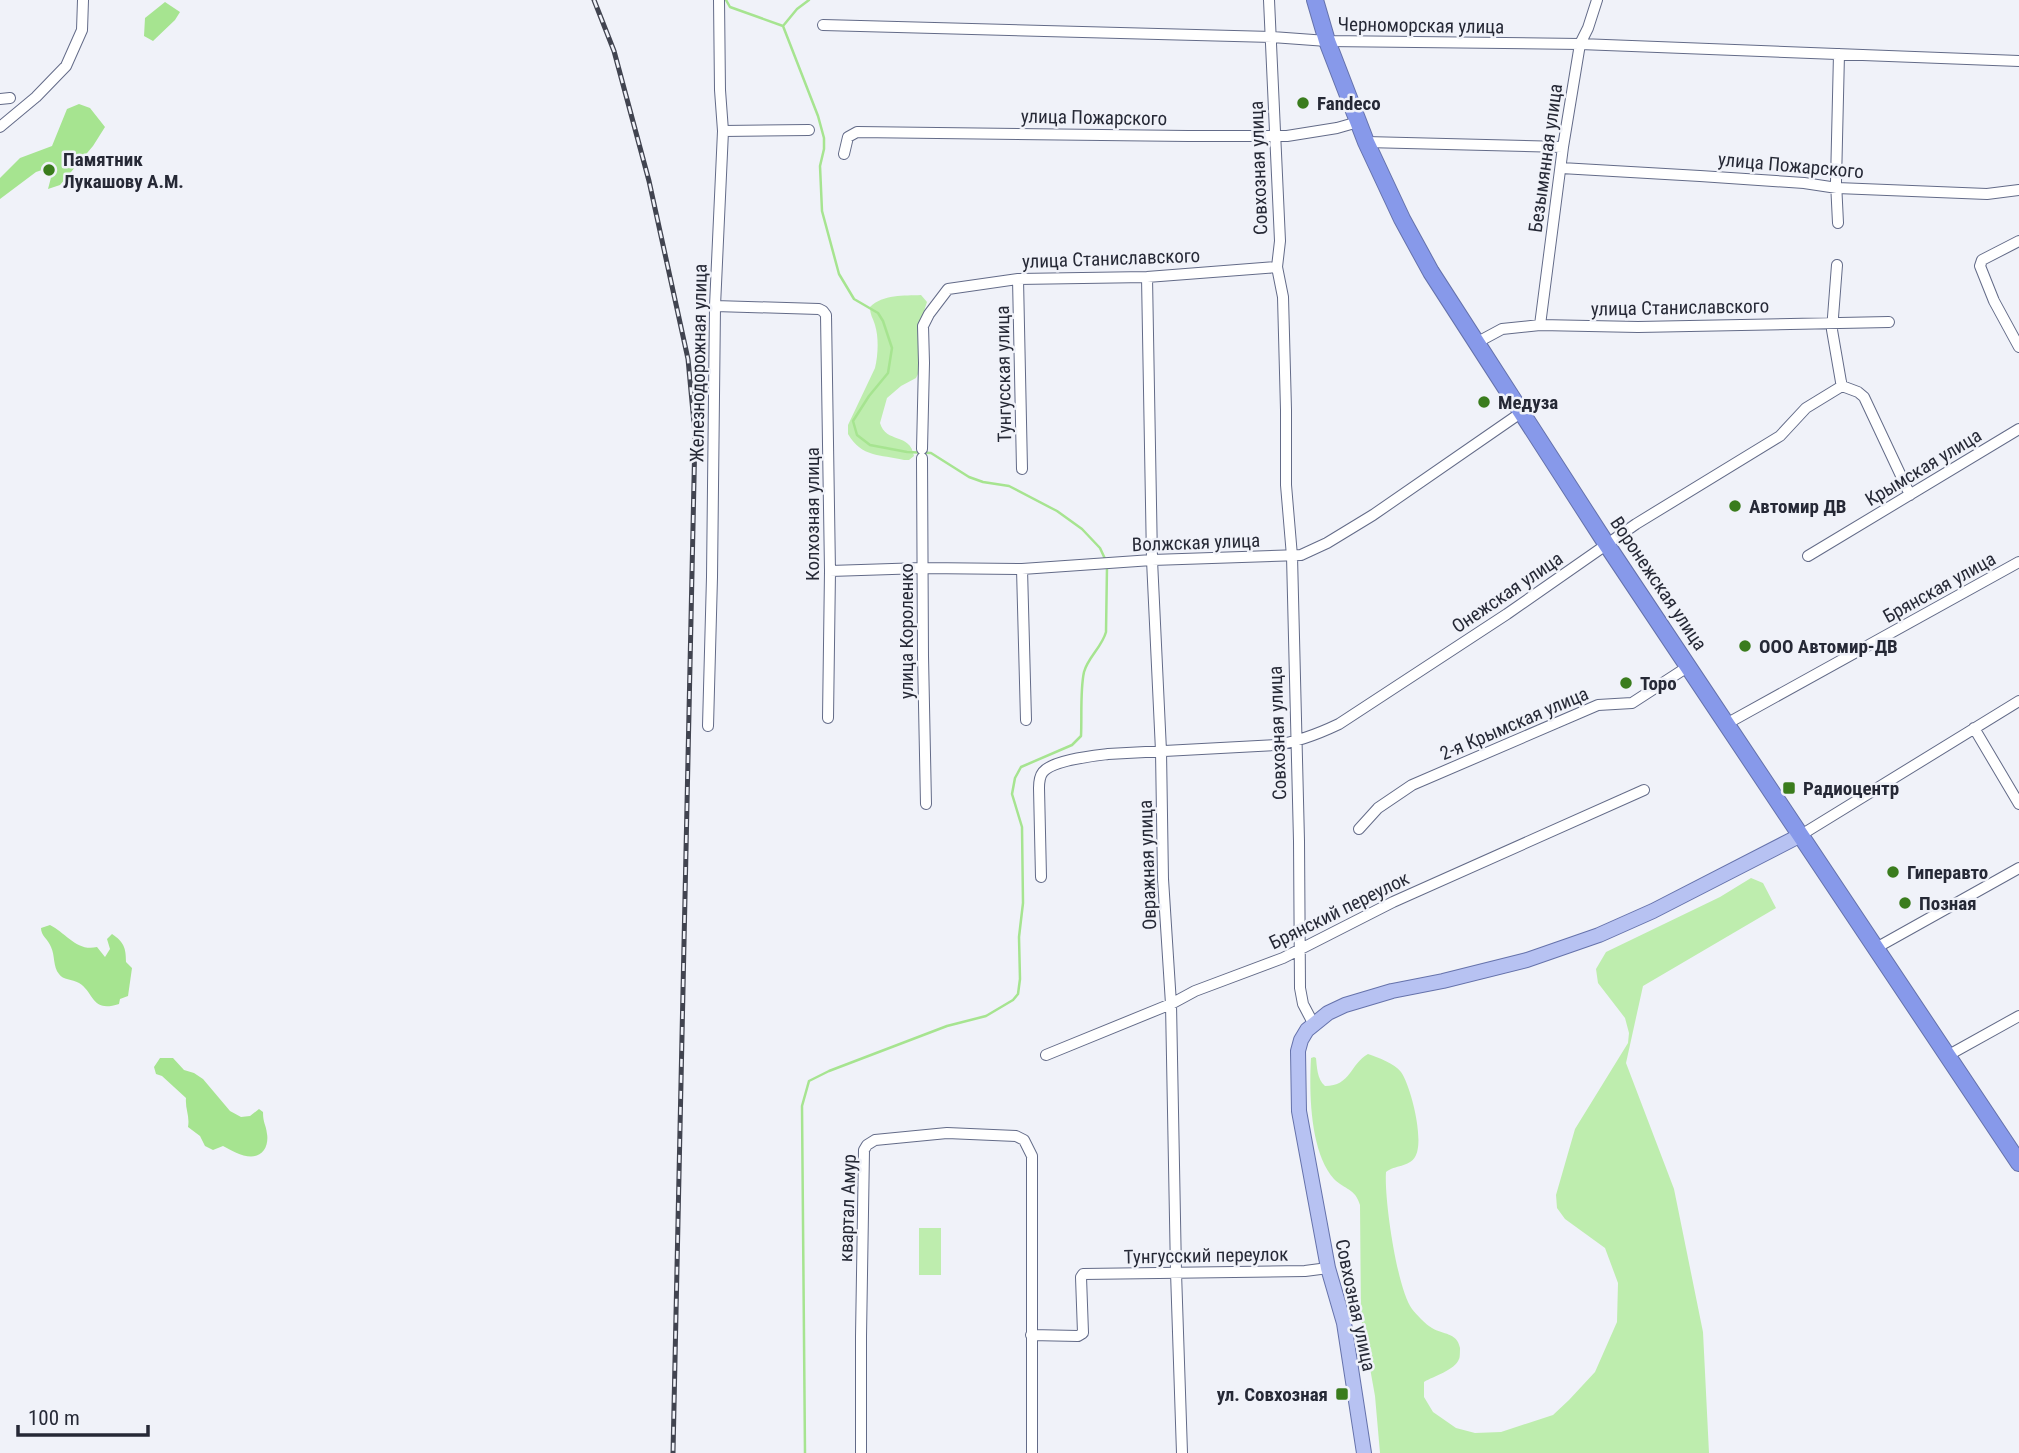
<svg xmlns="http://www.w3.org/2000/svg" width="2019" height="1453" font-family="'Roboto Condensed',sans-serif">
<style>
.green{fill:#beedae}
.water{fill:#a6e490}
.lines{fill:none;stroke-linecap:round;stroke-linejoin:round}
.stream{stroke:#a6e490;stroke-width:2.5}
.minor-casing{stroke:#636b88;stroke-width:12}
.major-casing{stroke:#6572ab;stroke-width:16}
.highway-casing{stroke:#6572ab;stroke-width:18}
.minor{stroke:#fff;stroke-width:10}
.major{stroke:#b7c2f2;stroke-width:14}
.highway{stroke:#8799ea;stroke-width:16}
.rail-casing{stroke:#414450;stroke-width:5}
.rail{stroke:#f0f2f9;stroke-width:2.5;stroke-dasharray:8;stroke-linecap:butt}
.poi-dot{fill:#3a7c1d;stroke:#f0f2f9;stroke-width:2.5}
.labels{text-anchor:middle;stroke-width:5;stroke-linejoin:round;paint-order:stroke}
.street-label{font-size:19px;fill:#262936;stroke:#f0f2f9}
.poi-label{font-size:19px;font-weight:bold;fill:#262936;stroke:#f0f2f9;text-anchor:start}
</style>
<rect width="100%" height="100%" fill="#f0f2f9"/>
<!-- green -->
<path class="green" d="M921 295 927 302 920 323 918 338 920 370 916 378 901 386 887 398 880 423C886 444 910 432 914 456L909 460H904C880 454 862 458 848 434V425L875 368C878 355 879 338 875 325 873 318 870 315 870 307 883 294 904 296 921 295Z
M1751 878 1763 883 1776 908 1643 986 1626 1063 1674 1189 1703 1332 1709 1453H1380L1375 1396 1361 1318 1360 1205C1355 1188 1345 1190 1334 1179 1310 1152 1309 1093 1311 1058L1314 1057 1316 1058C1317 1067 1317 1079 1325 1086 1351 1086 1350 1064 1368 1054 1379 1058 1394 1063 1401 1072 1411 1086 1425 1142 1415 1157 1409 1167 1395 1165 1386 1172 1384 1198 1397 1289 1412 1309 1417 1315 1425 1324 1432 1328 1443 1335 1457 1332 1460 1348 1460 1349 1460 1359 1459 1359 1455 1370 1434 1376 1424 1382V1397L1433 1412 1456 1428 1475 1433 1501 1432 1553 1415 1569 1400 1595 1372 1617 1322 1618 1283 1605 1248 1565 1219 1557 1208 1556 1195 1575 1129 1628 1043 1629 1033 1625 1018 1598 983 1596 969 1606 952 1720 897Z
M919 1228H941V1275H919Z"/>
<!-- water -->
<path class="water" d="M165 2 180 12 175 20 153 41 144 36 145 18Z
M79 104 90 108 105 127 93 146 60 185 48 189 54 166 36 172 0 199V178L20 158 52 146 67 109Z
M50 925C66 933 77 952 97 947L105 957 110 949 107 939 112 934C124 942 126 948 126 962L132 968 128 996 120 999 119 1004C91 1013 95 993 79 983 72 979 63 980 59 974 53 967 55 955 51 947 48 939 41 936 41 928Z
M160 1058H173L184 1070 194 1073 203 1079 230 1111 241 1117 250 1116 259 1109 263 1112C263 1124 266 1124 267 1134 268 1139 267 1146 264 1150 254 1164 234 1152 223 1146L213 1150 205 1146 200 1136 188 1127C190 1116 185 1109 186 1098L162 1076 156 1074 154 1067Z"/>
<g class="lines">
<!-- stream -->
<path class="stream" d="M726 0 730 7 783 26 818 116 824 138V149L820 166 822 211 839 274 854 299 878 313 883 321 892 348 888 373 869 396 853 421 857 435 870 445 907 452 931 453 969 477 983 482 1009 486 1057 511 1082 529 1100 548 1106 561
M783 26 797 9 809 0
M805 1453 802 1106 809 1081 829 1071 947 1026 986 1016 1013 1000 1018 994 1020 979 1019 937 1023 903 1022 827 1012 794 1015 778 1021 767 1072 745 1081 736C1082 717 1080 690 1084 672 1088 657 1102 647 1106 632L1107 567"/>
<defs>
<path id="minor" d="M1269 0 1280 241 1277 267 1283 297 1286 410V485L1292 556 1299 841 1300 988 1303 1004 1313 1023
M823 25 1272 37 1327 41 1580 44 2019 61
M0 99 10 98
M0 127 36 97 66 66 82 30 83 0
M723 131 809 130
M1366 142 1563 147
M844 154 848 137 857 132 1188 136H1287L1337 128 1358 122
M1561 168 1700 176 1804 183 1837 188 1987 194 2019 190
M1838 223 1836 182 1839 54
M2019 241 1982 260 1980 266 1994 301 2019 347
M1837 265 1832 330 1841 382 1842 386 1858 392 1864 397 1910 495
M1147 277 1152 560 1161 751 1163 879 1171 1004 1176 1272 1182 1453
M1018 279 1022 469
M715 306 819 309 823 311 826 315 830 571 828 718
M1540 325 1563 147 1580 44 1588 28 1597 0
M1476 343 1502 329 1540 325 1638 327 1889 322
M922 449 924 363 923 326 929 314 948 289 1018 279 1147 277 1277 267
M922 458 923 656 926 804
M1808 556 2019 429
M1022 569 1026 720
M830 571 923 568 1022 569 1152 560 1301 555 1327 543 1373 515 1522 412
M1728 723 2019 562
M708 726 712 577 715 306 723 131 720 90 719 0
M1974 728 2019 804
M1359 829 1378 808 1412 785 1598 705 1632 703 1689 666
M1801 835 2019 701
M1041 877 1039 788C1039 783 1039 777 1043 772 1053 760 1092 756 1108 754L1275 745C1298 742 1318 734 1339 724L1507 614 1636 524 1780 436 1806 408 1842 386
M1876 948 2019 868
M1046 1055 1171 1004 1195 991 1283 958 1393 902 1644 790
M1947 1056 2019 1016
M1031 1335 1078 1336 1083 1333 1081 1277 1083 1274 1305 1271 1328 1268
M861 1453V1336L864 1150 867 1145 875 1140 947 1133 1016 1136 1024 1140 1032 1156V1453"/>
<path id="major" d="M1364 1453 1344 1323 1328 1268 1299 1111 1298 1051 1301 1040 1307 1030 1328 1013 1345 1005 1392 991 1443 981 1527 960 1599 935 1653 911 1801 835"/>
<path id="highway" d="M1315 0 1327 41 1366 142 1402 219 1431 272 1607 545 2019 1163"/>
</defs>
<!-- minor casing -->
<use href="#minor" class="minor-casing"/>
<!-- major casing -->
<use href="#major" class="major-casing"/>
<!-- highway casing -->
<use href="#highway" class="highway-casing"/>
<!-- minor -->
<use href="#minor" class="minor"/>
<!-- major -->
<use href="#major" class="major"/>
<!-- highway -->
<use href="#highway" class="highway"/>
<defs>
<path id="rail" d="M594 0 614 51 649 181 688 359 695 434 673 1453"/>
</defs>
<!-- rail casing -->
<use href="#rail" class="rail-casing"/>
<!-- rail -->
<use href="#rail" class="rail"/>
</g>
<!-- markers -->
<g class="poi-dot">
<circle cx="1303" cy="103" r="7"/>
<circle cx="49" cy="170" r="7"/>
<circle cx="1484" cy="402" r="7"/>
<circle cx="1735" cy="506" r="7"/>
<circle cx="1745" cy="646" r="7"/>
<circle cx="1626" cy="683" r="7"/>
<rect x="1782" y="781" width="14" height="14" rx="3.5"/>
<circle cx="1893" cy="872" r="7"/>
<circle cx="1905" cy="903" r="7"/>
<rect x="1335" y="1387" width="14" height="14" rx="3.5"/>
</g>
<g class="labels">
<!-- street labels -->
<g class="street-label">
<text transform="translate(1421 25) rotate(1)" y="7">Черноморская улица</text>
<text transform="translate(1094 117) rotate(1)" y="7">улица Пожарского</text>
<text transform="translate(1545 158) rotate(-82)" y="7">Безымянная улица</text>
<text transform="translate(1791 165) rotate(5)" y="7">улица Пожарского</text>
<text transform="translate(1258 168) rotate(-92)" y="7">Совхозная улица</text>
<text transform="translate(1111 258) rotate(-2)" y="7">улица Станиславского</text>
<text transform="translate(1680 307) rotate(-1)" y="7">улица Станиславского</text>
<text transform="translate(698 363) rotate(-89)" y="7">Железнодорожная улица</text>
<text transform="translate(1003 374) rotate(-91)" y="7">Тунгусская улица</text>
<text transform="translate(1923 467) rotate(-31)" y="7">Крымская улица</text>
<text transform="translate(812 514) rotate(-90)" y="7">Колхозная улица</text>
<text transform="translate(1196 542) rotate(-2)" y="7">Волжская улица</text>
<text transform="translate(1659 583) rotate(56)" y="7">Воронежская улица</text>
<text transform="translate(1939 587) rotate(-29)" y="7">Брянская улица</text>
<text transform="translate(1507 592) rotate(-34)" y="7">Онежская улица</text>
<text transform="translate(906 631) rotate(-90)" y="7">улица Короленко</text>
<text transform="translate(1514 723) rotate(-23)" y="7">2-я Крымская улица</text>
<text transform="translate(1277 733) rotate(-92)" y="7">Совхозная улица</text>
<text transform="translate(1147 865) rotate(-92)" y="7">Овражная улица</text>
<text transform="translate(1339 910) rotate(-26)" y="7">Брянский переулок</text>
<text transform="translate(847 1208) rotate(-88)" y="7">квартал Амур</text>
<text transform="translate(1206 1255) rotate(-1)" y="7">Тунгусский переулок</text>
<text transform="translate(1356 1305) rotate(78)" y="7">Совхозная улица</text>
</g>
<!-- poi labels -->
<g class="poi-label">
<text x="1317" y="110">Fandeco</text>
<text x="63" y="166">Памятник<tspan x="63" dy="22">Лукашову А.М.</tspan></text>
<text x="1498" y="409">Медуза</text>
<text x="1749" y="513">Автомир ДВ</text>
<text x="1759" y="653">ООО Автомир-ДВ</text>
<text x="1640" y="690">Торо</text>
<text x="1803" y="795">Радиоцентр</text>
<text x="1907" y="879">Гиперавто</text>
<text x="1919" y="910">Позная</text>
<text x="1328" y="1401" text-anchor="end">ул. Совхозная</text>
</g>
</g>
<!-- scale -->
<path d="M18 1425v10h130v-10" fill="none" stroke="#262936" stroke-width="3.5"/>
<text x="28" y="1425" font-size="21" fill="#262936" stroke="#f0f2f9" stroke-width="5" paint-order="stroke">100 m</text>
</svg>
